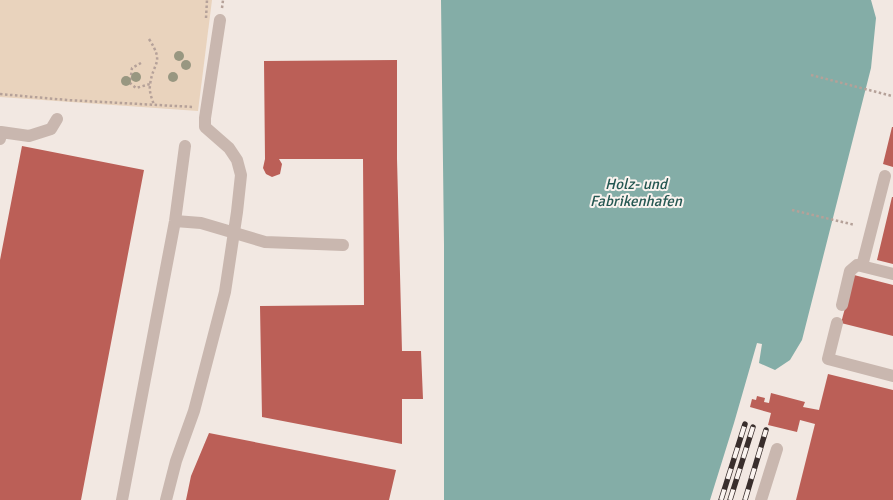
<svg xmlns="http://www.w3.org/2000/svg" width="893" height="500" font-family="Signika,sans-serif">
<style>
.sand{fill:#e9d3bd}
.water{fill:#84ada7}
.building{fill:#bb5f57}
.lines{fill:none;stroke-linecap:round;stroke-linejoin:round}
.path{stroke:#b5a199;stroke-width:2.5;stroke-dasharray:2.5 2.5;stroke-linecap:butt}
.minor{stroke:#c9b7af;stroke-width:12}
.rail-casing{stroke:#392e2c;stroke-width:5.5}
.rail{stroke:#faf3ef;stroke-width:4;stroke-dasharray:11;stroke-linecap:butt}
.tree{fill:#989781}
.labels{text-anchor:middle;stroke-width:4;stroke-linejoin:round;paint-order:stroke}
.water-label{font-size:15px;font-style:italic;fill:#255752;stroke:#faf3ef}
</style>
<rect width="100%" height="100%" fill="#f2e8e2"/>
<!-- sand -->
<path class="sand" d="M0 0H212L198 111 0 97Z"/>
<!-- water -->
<path class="water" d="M441 0H871L876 18 871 68 802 340 790 360 775 370 759 363 762 344 757 343 734 423 710 500H444V245Z"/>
<!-- building -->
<path class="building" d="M397 60V159L402 351H421L423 399H402V444L262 417 260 306 364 305 363 159H279L282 164 280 174 272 177 266 174 263 168 265 159 264 61Z
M892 127H893V167L883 164Z
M22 146 144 170 81 500H0V260Z
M892 197H893V264L877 260Z
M854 275 893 285V336L841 323Z
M828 374 893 390V500H796L815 424 800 420 797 432 768 425 771 413 750 407 752 399 756 400 757 396 765 398 764 402 769 403 771 393 805 402 803 407 819 410Z
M209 433 396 470 389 500H186L191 476Z"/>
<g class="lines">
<!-- path -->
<path class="path" d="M222 8 223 0
M206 18 207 0
M149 39C165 64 153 61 150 85 149 92 152 99 154 105
M141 63 132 68 130 83 136 88 150 84
M811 75 892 96
M0 94 67 100 194 107
M792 210 855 225"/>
<!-- minor -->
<path class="minor" d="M0 139 1 132 29 136 51 129 57 119
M175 221 201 223 265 242 343 245
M862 266 885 176
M842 305 850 271 857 265 893 274
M837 323 828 359 893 376
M122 500 175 221 185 146
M166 500 176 461 194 411 225 292 237 212 241 175 237 160 229 148 205 127V118L220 20
M761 500 777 449"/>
<defs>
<path id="rail" d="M721 500 745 424
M730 500 753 427
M745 500 766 430"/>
</defs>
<!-- rail casing -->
<use href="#rail" class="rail-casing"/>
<!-- rail -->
<use href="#rail" class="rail"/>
</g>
<!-- trees -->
<g class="tree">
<circle cx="179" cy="56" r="5"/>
<circle cx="186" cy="65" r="5"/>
<circle cx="136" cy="77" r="5"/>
<circle cx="173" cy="77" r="5"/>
<circle cx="126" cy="81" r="5"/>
</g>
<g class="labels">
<!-- water labels -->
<g class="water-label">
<text x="636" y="189">Holz- und<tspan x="636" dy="17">Fabrikenhafen</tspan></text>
</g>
</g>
</svg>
